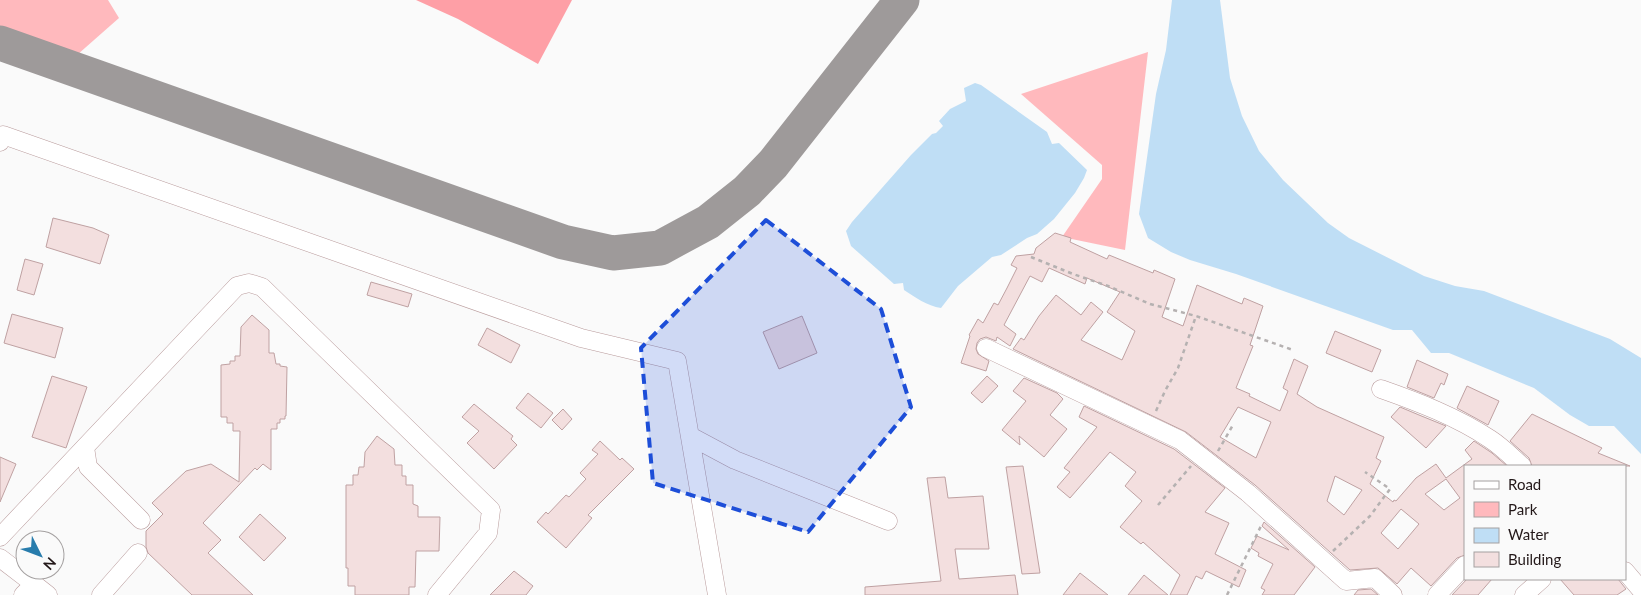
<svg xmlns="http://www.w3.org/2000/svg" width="1641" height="595" font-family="Lato,sans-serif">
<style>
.green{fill:#ffb9bd}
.forest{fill:#fe9fa6}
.water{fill:#bfdef5}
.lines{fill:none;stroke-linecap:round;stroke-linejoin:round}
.taxiway{stroke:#9e9a9a;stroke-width:35}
.building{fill:#f3dfdf;stroke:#bfa1a2;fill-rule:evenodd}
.minor-casing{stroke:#b99b9c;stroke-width:19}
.path{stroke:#b5b1b1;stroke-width:2.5;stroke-dasharray:4 4;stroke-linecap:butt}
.minor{stroke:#fff;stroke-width:18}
.marked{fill:#1d4ed8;fill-opacity:0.2;stroke:#1d4ed8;stroke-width:4;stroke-dasharray:10 6;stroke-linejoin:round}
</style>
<rect width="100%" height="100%" fill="#fafafa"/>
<!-- green -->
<path class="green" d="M0 0H108L119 18 77 55 0 30Z
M1148 52 1125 250 1062 237 1102 179V165L1021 94Z"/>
<!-- forest -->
<path class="forest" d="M416 0H572L538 64 458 19Z"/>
<!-- water -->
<path class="water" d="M1172 0H1220L1230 78 1242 116 1259 151 1283 180 1328 223 1349 238 1424 276 1455 286 1484 291 1610 339 1641 358V454L1614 426H1589L1570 415 1534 388 1449 353H1431L1412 330H1393L1236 274 1190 260 1171 252 1148 238 1139 214 1156 94 1166 50Z
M975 83 981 85 1047 132 1052 144 1059 143 1087 170 1084 178 1075 193 1054 219 1037 234 1027 238 1001 255 992 257 958 286 941 308C927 306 915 297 904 290L903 283 894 284 851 246 846 231 852 222 911 155 932 134 936 133 943 126 939 121 950 109 966 101 964 88Z"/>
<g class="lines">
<!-- taxiway -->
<path class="taxiway" d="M0 43 563 242 613 253 660 248 708 222 747 191 773 164 902 0"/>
</g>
<!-- building -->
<path class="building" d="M53 218 93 228 109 235 100 264 46 247Z
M1055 233 1071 238 1070 242 1107 259 1109 255 1153 273 1154 270 1175 279 1162 317 1183 326 1197 285 1242 304 1244 298 1263 306 1250 345 1253 346 1236 388 1250 394 1249 396 1280 411 1288 391 1283 388 1294 359 1308 366 1297 394 1317 407 1384 437 1376 458 1381 461 1370 484 1393 502 1394 500 1396 501 1416 478 1436 464 1446 478 1472 459 1465 450 1474 441 1492 453 1507 466H1465V555L1457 558 1431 586 1411 568 1397 584 1378 568 1350 570 1255 485 1186 432 1013 349 1021 338 1024 340 1039 316 1056 295 1081 315 1091 302 1103 312 1081 340 1122 360 1135 331 1107 312 1120 292 1087 278 1085 284 1049 268 1042 282 1030 276 1004 325 1016 334 1010 346 997 337 996 341 986 337 980 339 977 343 976 349 978 354 989 361 986 371 961 363 970 336 969 335 978 319 983 323 994 303 998 305 1007 288 1017 268 1011 265 1016 256 1034 254 1036 248ZM1238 407 1271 422 1256 458 1220 437ZM1335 476 1362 490 1344 515 1327 501ZM1446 479 1460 498 1444 510 1425 494ZM1401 509 1419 524 1398 549 1381 533Z
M25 259 43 264 34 295 17 290Z
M371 282 412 294 408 307 367 295Z
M12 314 63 328 55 358 4 343Z
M252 315 269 330V353H274L276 364H280V366L287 367 286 416H285V419H280V423H277V429H271V470L263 464 257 470 255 468 203 523 221 540 208 553 253 595H192L148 553 146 547V531L163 514 152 503 186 471 211 464 239 482 240 431H233V423H227V417H221V365L230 364V361H235V356H240L241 327Z
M802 316 817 353 779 369 763 332Z
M487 328 520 345 511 363 478 345Z
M1335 331 1381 350 1372 372 1326 353Z
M1417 360 1448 374 1444 385 1441 383 1434 398 1407 387Z
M52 376 87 387 66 448 32 437Z
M987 376 998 386 982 403 971 393Z
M1024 378 1057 393 1063 399 1050 415 1067 429 1044 457 1019 436 1020 445 1002 430 1026 401 1013 391Z
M1467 386 1499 401 1488 425 1457 408Z
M528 393 553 413 541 428 516 408Z
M474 404 513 436 511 439 517 445 494 469 467 443 479 431 462 417Z
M1084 406 1174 449 1225 488 1205 512 1229 523 1215 554 1246 570 1239 587 1206 571 1202 579 1196 576 1187 595H1170L1180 575 1143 542 1141 544 1120 527 1142 501 1125 486 1136 472 1110 452 1070 498 1057 487 1070 472 1064 468 1097 427 1079 417Z
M1400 407 1419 415 1446 426 1426 448 1391 417Z
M563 409 572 419 562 430 552 420Z
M1532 414 1602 448 1598 453 1630 466H1532L1529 458 1510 441Z
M377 436 394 449 395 465H402V476H406V485H413V504L418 506V517H440L439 551H416L415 587H409V595H355V586H348V568H346V485H353V475H358L359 467H364L365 452Z
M600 441 620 460 622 458 634 469 588 515 592 518 566 548 537 522 546 512 548 514 566 495 569 497 586 479 580 473 598 454 592 450Z
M0 457 16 464 0 502Z
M1023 466 1040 573 1022 574 1006 467Z
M945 477 948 498 983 496 989 549H955L959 579 1015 575 1018 595H865V587L941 581 927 478Z
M260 514 286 538 264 561 239 537Z
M1264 522 1315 567 1294 595H1262L1265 590 1261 588 1273 564 1258 556 1259 553 1251 548 1257 536 1289 550 1262 526Z
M514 571 533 586 526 595H490Z
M1080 573 1108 595H1063Z
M1144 575 1168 595H1128Z
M1467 579H1492L1478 595H1452Z
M1560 579H1618L1626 589 1617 595H1574Z
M1371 589 1378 595H1354L1358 590Z"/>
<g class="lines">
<defs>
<path id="minor" d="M0 142 3 135 581 338 677 361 717 595
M986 348 1180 440 1248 493 1346 581 1375 578 1393 595
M1381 389C1418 402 1457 417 1490 439 1501 446 1512 457 1522 466
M690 436 735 460 888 521
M85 447 88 467 141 520
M0 537 237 286 249 283 262 287 491 510 488 533 437 595
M0 558 34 584 23 595
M1625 571 1641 590
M34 584 48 595
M101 595 138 553
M1437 595 1465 565
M1524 595 1542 579"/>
</defs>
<!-- minor casing -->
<use href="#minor" class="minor-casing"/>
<!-- path -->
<path class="path" d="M1031 257 1073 274 1108 286 1150 304 1196 316 1293 350
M1156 411 1165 391 1178 368 1196 316
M1218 451 1233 425
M1158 505 1191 466
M1333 551 1370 516 1390 489 1365 472
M1227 595 1261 526"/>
<!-- minor -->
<use href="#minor" class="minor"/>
</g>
<!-- marked area -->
<path class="marked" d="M766 220 881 309 911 407 808 532 653 483 641 348Z"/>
<!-- legend -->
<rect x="1464" y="465" width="162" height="115" fill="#fafafa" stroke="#a4a0a0"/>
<rect x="1474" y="481" width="25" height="8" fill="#ffffff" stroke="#a4a0a0"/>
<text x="1508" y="490" font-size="15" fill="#231819">Road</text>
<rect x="1474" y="502" width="25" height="15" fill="#ffb9bd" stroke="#a4a0a0"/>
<text x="1508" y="515" font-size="15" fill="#231819">Park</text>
<rect x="1474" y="528" width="25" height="15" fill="#bfdef5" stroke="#a4a0a0"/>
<text x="1508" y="540" font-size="15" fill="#231819">Water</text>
<rect x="1474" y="552" width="25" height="15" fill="#f3dfdf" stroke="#a4a0a0"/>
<text x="1508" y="565" font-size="15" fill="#231819">Building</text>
<!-- north arrow -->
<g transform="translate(40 555) rotate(132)"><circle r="24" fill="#fafafa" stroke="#a4a0a0"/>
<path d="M0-4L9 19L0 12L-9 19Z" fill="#287cac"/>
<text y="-8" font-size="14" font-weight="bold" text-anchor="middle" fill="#231819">N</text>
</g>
</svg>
